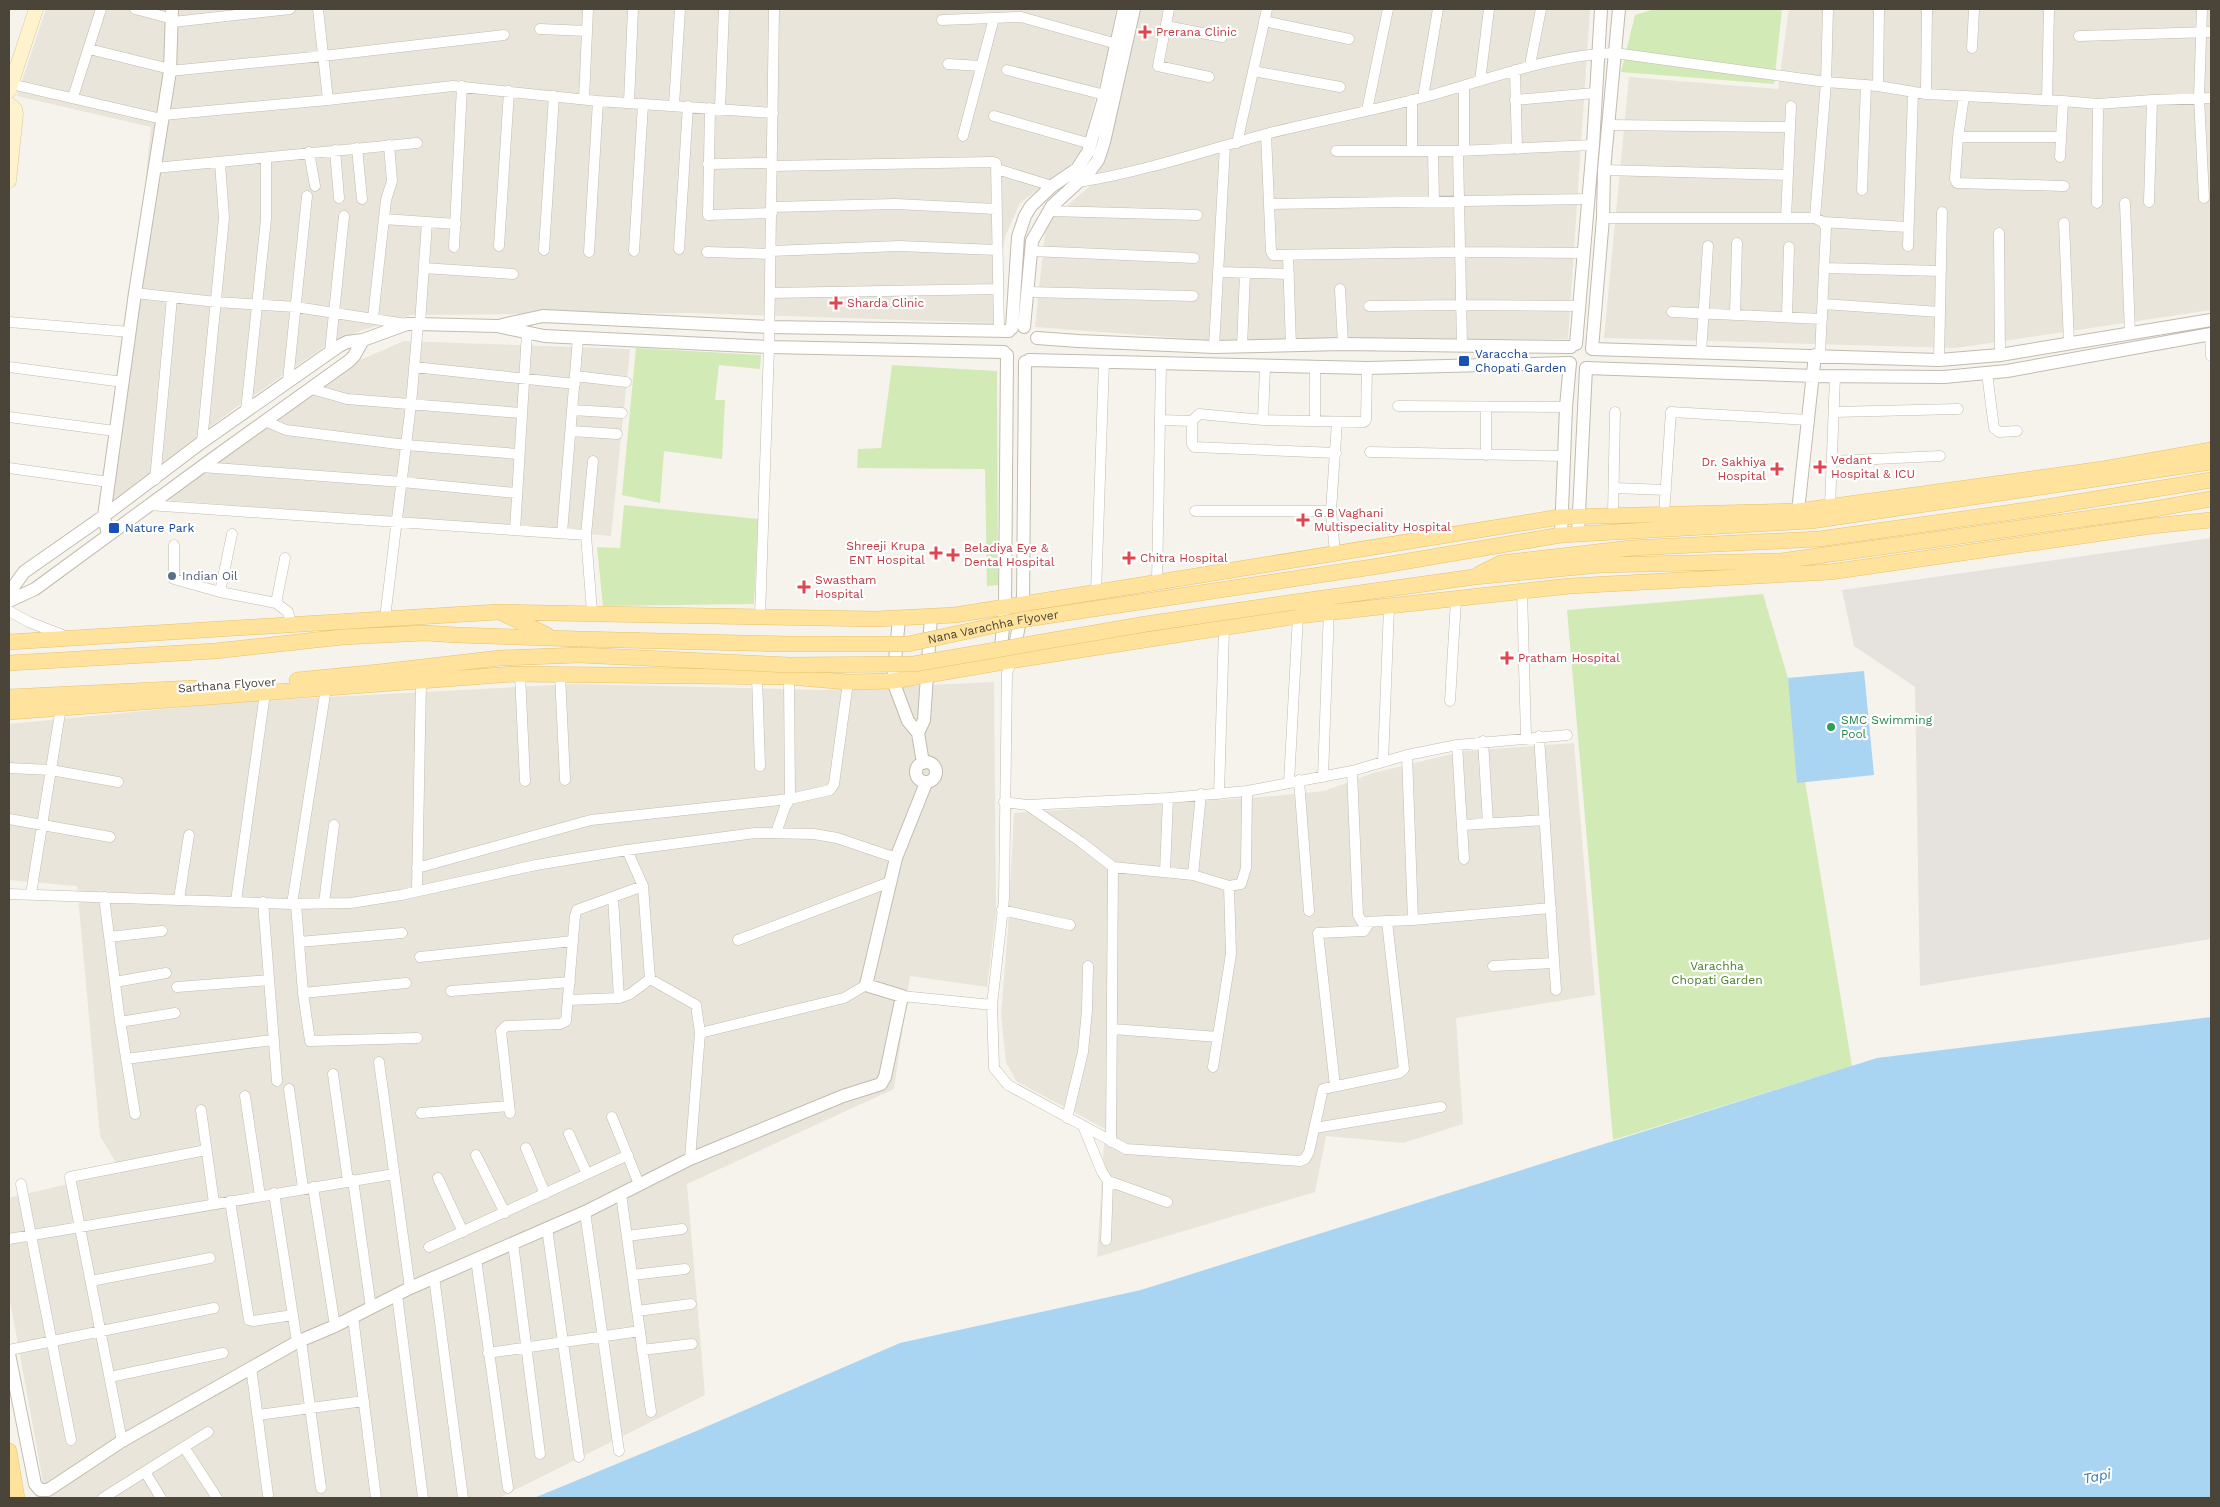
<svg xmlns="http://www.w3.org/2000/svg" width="2220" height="1507" font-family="'Work Sans',sans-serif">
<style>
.residential{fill:#eae5da}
.industrial{fill:#e6e2dd}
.green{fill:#d2eab5}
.water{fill:#a9d4f2}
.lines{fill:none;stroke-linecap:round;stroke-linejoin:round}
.minor-casing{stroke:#c2bbae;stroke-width:11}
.tertiary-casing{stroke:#c2bbae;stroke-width:14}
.secondary-casing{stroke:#d6c79b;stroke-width:15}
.primary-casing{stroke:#e6c16a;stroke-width:16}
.minor{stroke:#fff;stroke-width:10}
.tertiary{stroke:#fff;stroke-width:12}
.secondary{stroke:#fff3cd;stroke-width:14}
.primary{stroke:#ffe39c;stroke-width:15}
.primary-bridge-casing{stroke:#e6c16a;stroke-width:16;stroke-linecap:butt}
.primary-bridge{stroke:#ffe39c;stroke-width:15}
.health-dot{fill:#e0444e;stroke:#fff;stroke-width:2}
.transit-dot{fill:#1a4fb4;stroke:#fff;stroke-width:2}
.service-dot{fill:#5c6f8a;stroke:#fff;stroke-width:2}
.leisure-dot{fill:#2e9e5b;stroke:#fff;stroke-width:2}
.labels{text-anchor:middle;stroke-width:4.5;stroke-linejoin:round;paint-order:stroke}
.health-label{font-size:12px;fill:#be3a42;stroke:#fff;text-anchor:start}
.transit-label{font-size:12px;fill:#164399;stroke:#fff;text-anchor:start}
.service-label{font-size:12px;fill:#4e5e75;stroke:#fff;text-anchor:start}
.street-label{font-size:12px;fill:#4b4439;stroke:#fff}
.leisure-label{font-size:12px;fill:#27864d;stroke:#fff;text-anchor:start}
.park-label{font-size:12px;fill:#4a7f2a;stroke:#fff}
.water-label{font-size:14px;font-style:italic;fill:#2e7ab2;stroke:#fff}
</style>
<rect width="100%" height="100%" fill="#f6f3ec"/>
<!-- residential -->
<path class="residential" d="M46 9H1116L1108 52 1081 151 1070 166 1020 203 1005 237 993 323 691 313 411 315 360 331 324 347 234 409 113 501 151 127 17 96Z
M1141 9H1590L1568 339 1207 340 1035 327 1046 223 1088 188 1105 161Z
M1789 9H2211V310L1956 348 1604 338 1629 77 1778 89Z
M404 341 630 349 611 536 166 500 360 360Z
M994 682 996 912 987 987 910 976 894 1089 687 1184 705 1395 499 1498H46L9 1295V1198L121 1171 100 1136 77 886 9 880V724L237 702 575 684 822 690Z
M1574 743 1595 995 1456 1018 1463 1124 1403 1143 1326 1136 1315 1192 1097 1257 1105 1129 1016 1081 1006 1062 1001 1014 1008 930 1014 813 1274 796 1324 791 1373 773 1464 751Z"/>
<!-- industrial -->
<path class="industrial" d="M2211 538V939L1920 986 1915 687 1854 646 1842 590Z"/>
<!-- green -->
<path class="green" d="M1655 9H1782L1774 84 1621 72 1635 15Z
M636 348 761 355 760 369 719 365 715 400H725L722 459 664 451 660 503 622 495Z
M892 365 997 371 998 585 987 586 985 469 857 468 858 449 881 448Z
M624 505 758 519 754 604 603 606 597 547 620 548Z
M1763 594 1788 678 1852 1066 1613 1140 1567 610Z"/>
<!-- water -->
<path class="water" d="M1864 671 1874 775 1797 783 1788 678Z
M2211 1017V1498H534L694 1432 900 1343 1141 1290 1877 1058Z"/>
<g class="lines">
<defs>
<path id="minor" d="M135 9 173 19
M318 9 328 100
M1169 9 1158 66 1209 77
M2202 9 2199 97 2204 198
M942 20 1021 17 1117 44
M1264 21 1349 39
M173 22 290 9
M1166 26 1222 37
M540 29 587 31
M2079 36 2211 32
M1972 48 1974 9
M89 49 170 69
M948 64 981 66
M1530 65 1541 9
M1007 70 1105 95
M1515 70 1517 149
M170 71 323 56 504 35
M1253 71 1340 87
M1480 81 1489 9
M11 84 162 119
M1464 86V150
M1878 86 1879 9
M1926 94 1927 9
M1964 96 1958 137 1955 179 1957 183 2064 186
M73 97 101 9
M1423 97 1438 9
M584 99 588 9
M1515 100 1595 93
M2047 100 2049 9
M629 102 633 9
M674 105 680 9
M710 108 708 215 772 213
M720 109 724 9
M1367 110 1388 9
M163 115 328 100 453 86 598 101 773 113
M994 116 1091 144
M1609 125 1790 127
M1266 134 1271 251 1273 255 1460 252 1584 253
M963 136 994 18
M1958 137H2061
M1237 143 1267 9
M357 148 362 199
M335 150 339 198
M1336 151H1458L1593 145
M1412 151V100
M1433 151 1434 201
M1458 151 1462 345
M309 152 315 186
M2060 157 2063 101
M708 164 771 163
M771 166 993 162 996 163 999 330
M155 168 417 143
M997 169 1052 186
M1604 170 1788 175
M1079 182C1143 172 1204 151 1266 134 1321 120 1377 110 1432 95 1492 78 1552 55 1615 53L1826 82 1878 86 1926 94 2063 101 2098 104 2152 100 2211 98
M1862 190 1866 85
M2149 202 2152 100
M2097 203 2098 104
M2125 203 2130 333
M1270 204 1589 199
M771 207 896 204 996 209
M1049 211 1197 215
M1603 218H1815L1823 222 1826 228 1820 355
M1786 218 1791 106
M1815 218 1826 82 1828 9
M384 219 456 224
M1823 222 1907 227
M2064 223 2069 343
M1999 233 2000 355
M499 246 509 91
M1908 246 1913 93
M454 247 462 86
M679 249 688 106
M544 250 554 96
M634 251 643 104
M771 251 899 246 997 250
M1031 251 1194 258
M589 252 598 101
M707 252 771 254
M1288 256 1291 346
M424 268 513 274
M1824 268 1941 271
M1218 272 1289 274
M1340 289 1343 344
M1028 292 1193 296
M135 293 216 302 296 307 406 324
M770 293 998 289
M1823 304 1940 312
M1369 306 1461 305 1579 306
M1672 312 1822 319
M1735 314 1737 243
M1787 317 1789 247
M373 318 386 200 392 181 389 145
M9 322 130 332
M420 324 427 222
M2210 334 2211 356
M1214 347 1225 146
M1242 347 1245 273
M330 352 344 216
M1701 353 1708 246
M1939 360 1942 212
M9 367 123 382
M414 367 575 384
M1315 368V421
M1987 373 1994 428 1999 432 2017 431
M575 376 626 382
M288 381 307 196
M312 389 347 399 521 413
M1398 406 1566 407
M572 410 622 413
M246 411 266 219V158
M1834 412 1958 409
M9 417 115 431
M1160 420 1192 421V444L1194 447 1336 453
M1263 420 1265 367
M265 421 286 430 406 445 518 454
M1192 421 1199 414 1263 420 1364 422 1366 420 1367 368
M571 431 617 434
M202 442 224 218 220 163
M1370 452 1563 456
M1486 455V407
M1832 461 1940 456
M201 467 402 482 516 493
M9 468 109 482
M155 480 172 298
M1614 488 1666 490
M148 505 586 535
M1830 507 1835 376
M1195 511H1331
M1664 514 1671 412 1809 420
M1613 515 1615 412
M515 530 527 333
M562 533 578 338
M174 545V579L220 592 276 603 288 612 291 624
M1335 552 1331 511 1337 422
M1157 583 1161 364
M1522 591 1526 737
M220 592 232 534
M1096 593 1104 362
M276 603 285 558
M9 611 29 622 65 636
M592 612 586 535 593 461
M760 617 769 347 774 9
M385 618 411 404 418 324
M1012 660 1007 673 1004 899 992 1005 994 1068 1008 1085 1126 1149 1300 1161 1305 1159 1309 1152 1323 1089 1399 1073 1404 1069 1387 922
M520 674 525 781
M560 674 565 780
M757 677 760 766
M1450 701 1456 600
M1539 736 1556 990
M1483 741 1488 823
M1457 745 1464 859
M1407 755 1413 920
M1383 762 1389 607
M9 768 51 770 118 782
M1352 771 1358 915 1362 922 1413 920 1551 908
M1323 777 1329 608
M1299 780 1309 911
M1289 783 1298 616
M1219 794 1224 628
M1004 802 1027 805 1168 798 1247 791 1352 771 1407 755 1457 745 1567 735
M1027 805 1081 842 1113 867 1193 875 1229 886 1231 954 1213 1067
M9 819 110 837
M1462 825 1545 820
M776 833 785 807 790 799 789 677
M627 850 643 886 650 979 696 1005 700 1033 690 1159
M417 868 591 820 790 799 830 790 834 784 848 682
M1165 872 1168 798
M1193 875 1201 794
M1229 886 1241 884 1246 868 1247 791
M417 891 421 680
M9 894 292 904 351 903 401 895 536 865 627 850 755 833 814 834 837 838 896 858
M31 894 61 707
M104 897 119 1014 135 1114
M613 897 619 998
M179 899 189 835
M236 901 265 693
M263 902 277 1081
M324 903 334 825
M292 904 326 688
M296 904 303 993 310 1041 417 1038
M1002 910 1070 925
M109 937 162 931
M738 940 890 882
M299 942 402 933
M420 957 573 941
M1493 966 1554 963
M115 982 166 973
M177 987 269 980
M451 991 570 982
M303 993 406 983
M902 996 992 1005
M569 1000 619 998 630 994 650 979
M120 1022 175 1013
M1113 1029 1218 1037
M700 1033 844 998 866 985
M126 1059 272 1040
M379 1062 410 1288
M333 1074 348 1181
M1335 1086 1318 933 1364 931 1369 923
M289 1089 303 1188
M245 1096 260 1196
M201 1110 214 1203
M421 1113 509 1106
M510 1113 501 1031 506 1026 560 1024 566 1021 575 916 577 910 643 886
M612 1117 639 1184
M1067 1118 1083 1052 1087 1010 1088 966
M1083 1126 1102 1172 1108 1181 1167 1202
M1315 1128 1441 1107
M569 1134 587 1174
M1111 1142 1113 867
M526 1148 545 1194
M476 1155 505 1213
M438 1178 463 1232
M353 1180 371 1308
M21 1184 71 1440
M313 1187 335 1326
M274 1193 297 1342
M621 1194 651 1412
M230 1201 249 1320 253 1321 293 1315
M585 1212 619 1451
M547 1228 579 1457
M627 1236 682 1229
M9 1239 394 1174
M1106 1240 1108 1181
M513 1243 540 1454
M429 1247 628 1155
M476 1259 508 1488
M632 1275 685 1269
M434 1277 463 1498
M91 1281 210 1258
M397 1295 423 1498
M637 1311 691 1304
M353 1317 376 1498
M301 1341 321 1488
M9 1350 214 1308
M642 1350 692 1344
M488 1353 640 1331
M251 1367 268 1495
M110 1377 223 1353
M258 1415 364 1401
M122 1441 70 1177 206 1150
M184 1447 217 1498
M145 1472 161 1498
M103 1498 208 1432"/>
<path id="tertiary" d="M1619 9 1604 170 1603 218 1592 349 1939 360 2000 355 2211 320
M502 325 543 316 770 327 1009 331
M1024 327 1032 241 1052 206 1090 171 1098 160 1104 142 1134 9
M1012 328 1018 237 1025 216 1031 206 1052 186 1077 169 1088 152 1105 95 1124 9
M1037 338 1078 341 1214 347 1343 344 1571 347
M1576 344 1593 145 1601 9
M1029 360 1367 368 1570 363 1566 407 1561 535
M1798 511 1815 355
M1578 534 1586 368 1814 376 1944 377 2007 371 2211 334
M108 535 104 516 135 293 170 71 172 9
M9 593 24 572 104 516 202 442 339 346 347 342 363 340 407 324H418L497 326 544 336 769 347 1004 352
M9 601 35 589 211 460 349 361 354 356 363 340
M899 619 893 681 908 721 918 733 923 763
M1013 656 1023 605 1025 362
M1000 657 1005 608 1007 355
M918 733 924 720 931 617
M916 772a10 10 0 1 1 20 0a10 10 0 1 1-20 0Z
M9 1354 35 1484 40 1490H48L122 1441 297 1342 335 1326 410 1288 585 1212 690 1159 843 1096 881 1084 885 1077 902 996 866 985 896 858 926 783"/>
<path id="secondary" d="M9 91 36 9
M9 104 15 109 16 114 9 181"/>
<path id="primary" d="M1379 566 1561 535 1811 521 2211 462
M1479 574 1501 563 1631 548 1819 539 2034 509 2211 480
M1295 602 1474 577 1600 565 1781 561 2148 510 2211 499
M502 613 547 635
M9 642 498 612 876 619 955 615 1560 517 1798 511 2103 469 2211 450
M9 663 215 651 343 637 425 633 457 635 580 639
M297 680 379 672 500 658 579 655
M9 697 194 688
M9 712 513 674 789 677 848 682 893 681 1022 659 1298 616 1570 586 1830 572 2151 526 2211 520
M9 1451 17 1498"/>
</defs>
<!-- minor casing -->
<use href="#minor" class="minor-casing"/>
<!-- tertiary casing -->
<use href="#tertiary" class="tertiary-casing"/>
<!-- secondary casing -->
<use href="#secondary" class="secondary-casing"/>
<!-- primary casing -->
<use href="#primary" class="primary-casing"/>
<!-- minor -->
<use href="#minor" class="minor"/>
<!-- tertiary -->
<use href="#tertiary" class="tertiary"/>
<!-- secondary -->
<use href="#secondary" class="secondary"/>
<!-- primary -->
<use href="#primary" class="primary"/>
<defs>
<g id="primary-bridge">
<path id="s1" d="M580 639 788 644H908L1020 620 1379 566"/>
<path d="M579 655 790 665 914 664 1146 624 1295 602"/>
</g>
</defs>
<!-- primary-bridge casing -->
<use href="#primary-bridge" class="primary-bridge-casing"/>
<!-- primary-bridge -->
<use href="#primary-bridge" class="primary-bridge"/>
</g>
<!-- markers -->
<g class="health-dot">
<path d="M1142.5 24.5h5v5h5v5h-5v5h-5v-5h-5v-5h5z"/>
<path d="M833.5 295.5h5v5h5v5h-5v5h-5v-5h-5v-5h5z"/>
<path d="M1817.5 459.5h5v5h5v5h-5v5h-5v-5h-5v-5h5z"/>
<path d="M1774.5 461.5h5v5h5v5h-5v5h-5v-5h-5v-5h5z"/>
<path d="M1300.5 512.5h5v5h5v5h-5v5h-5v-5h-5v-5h5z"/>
<path d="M933.5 545.5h5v5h5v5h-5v5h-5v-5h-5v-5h5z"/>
<path d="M950.5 547.5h5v5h5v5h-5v5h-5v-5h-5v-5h5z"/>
<path d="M1126.5 550.5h5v5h5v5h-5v5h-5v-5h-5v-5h5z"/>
<path d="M801.5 579.5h5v5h5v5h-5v5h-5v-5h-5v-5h5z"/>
<path d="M1504.5 650.5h5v5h5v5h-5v5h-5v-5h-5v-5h5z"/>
</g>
<g class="transit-dot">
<rect x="1458" y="355" width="12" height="12" rx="2.5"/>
<rect x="108" y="522" width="12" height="12" rx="2.5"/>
</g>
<circle class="service-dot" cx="172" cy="576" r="5"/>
<circle class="leisure-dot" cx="1831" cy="727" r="5"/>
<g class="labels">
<!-- health labels -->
<g class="health-label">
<text x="1156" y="36">Prerana Clinic</text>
<text x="847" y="307">Sharda Clinic</text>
<text x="1831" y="464">Vedant<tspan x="1831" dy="14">Hospital &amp; ICU</tspan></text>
<text x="1766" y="466" text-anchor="end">Dr. Sakhiya<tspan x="1766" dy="14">Hospital</tspan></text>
<text x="1314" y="517">G B Vaghani<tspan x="1314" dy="14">Multispeciality Hospital</tspan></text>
<text x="925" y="550" text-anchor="end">Shreeji Krupa<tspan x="925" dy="14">ENT Hospital</tspan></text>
<text x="964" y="552">Beladiya Eye &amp;<tspan x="964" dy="14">Dental Hospital</tspan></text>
<text x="1140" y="562">Chitra Hospital</text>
<text x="815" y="584">Swastham<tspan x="815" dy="14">Hospital</tspan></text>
<text x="1518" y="662">Pratham Hospital</text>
</g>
<!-- transit labels -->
<g class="transit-label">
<text x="1475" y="358">Varaccha<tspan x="1475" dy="14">Chopati Garden</tspan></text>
<text x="125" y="532">Nature Park</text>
</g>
<!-- service labels -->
<g class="service-label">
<text x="182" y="580">Indian Oil</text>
</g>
<!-- street labels -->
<g class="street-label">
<text dy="4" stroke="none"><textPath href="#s1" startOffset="415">Nana Varachha Flyover</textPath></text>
<text transform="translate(227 685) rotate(-4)" y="4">Sarthana Flyover</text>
</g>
<!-- leisure labels -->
<g class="leisure-label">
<text x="1841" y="724">SMC Swimming<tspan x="1841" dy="14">Pool</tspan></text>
</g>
<!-- park labels -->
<g class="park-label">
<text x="1717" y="970">Varachha<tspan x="1717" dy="14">Chopati Garden</tspan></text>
</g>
<!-- water labels -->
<g class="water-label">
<text transform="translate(2097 1476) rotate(-11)" y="5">Tapi</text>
</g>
</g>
<!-- border -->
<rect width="2220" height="1507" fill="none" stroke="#4b4439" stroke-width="20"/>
</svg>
